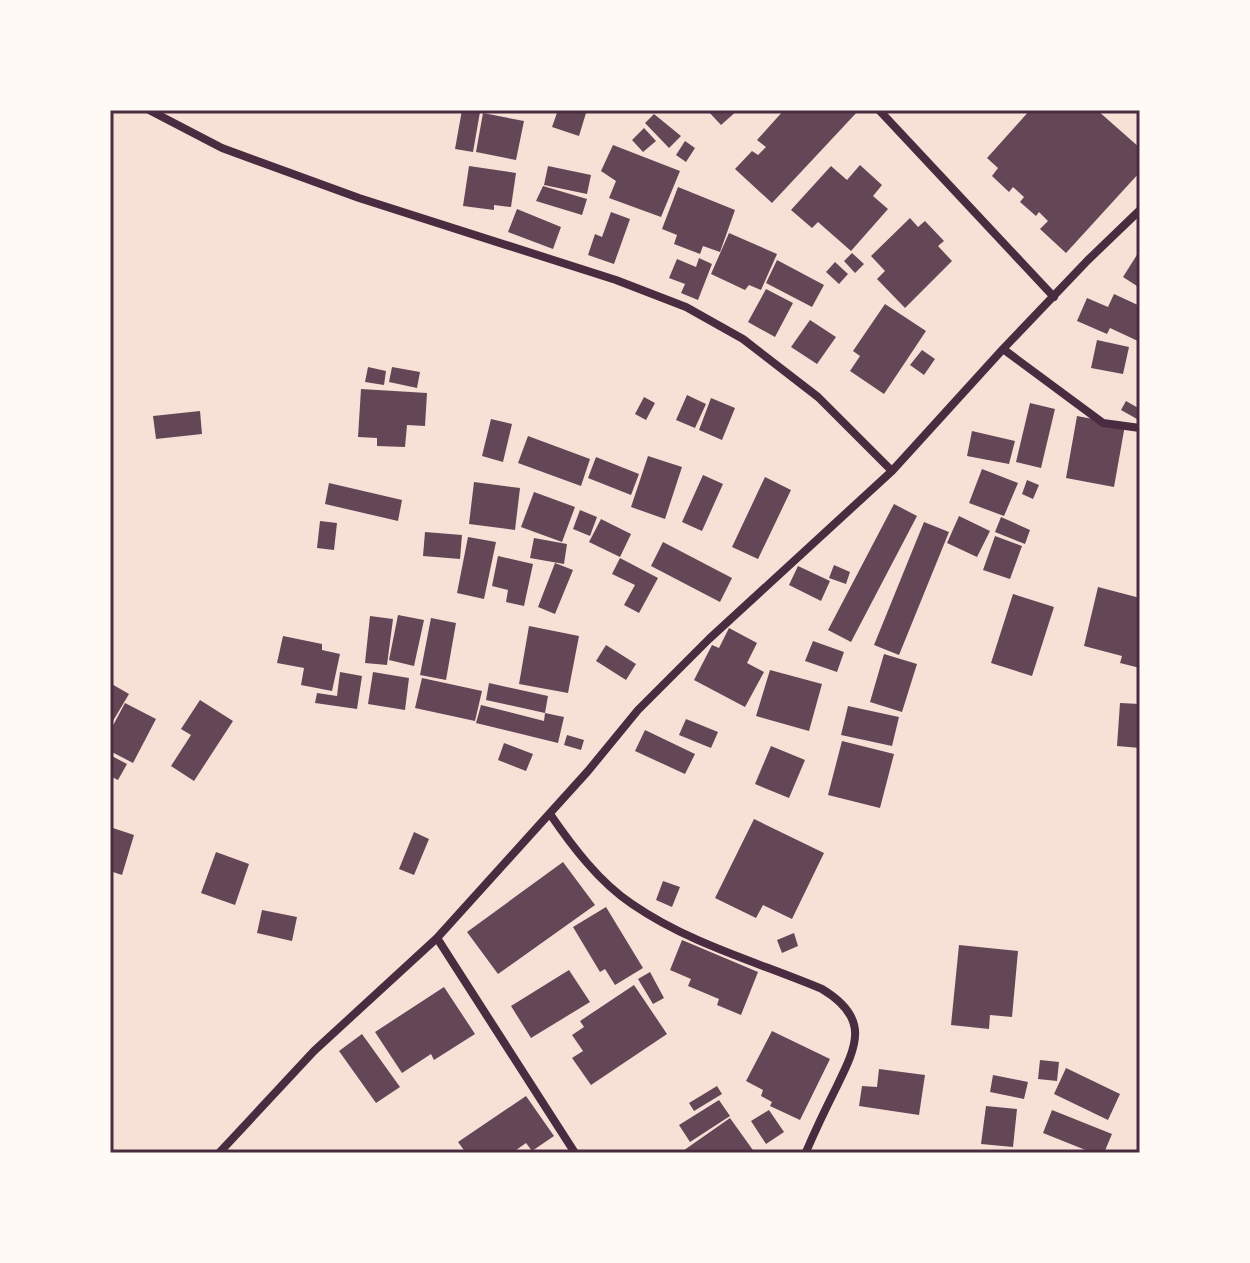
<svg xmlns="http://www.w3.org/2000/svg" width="1250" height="1263" font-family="'Sofia Sans Condensed',sans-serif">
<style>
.building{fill:#644757}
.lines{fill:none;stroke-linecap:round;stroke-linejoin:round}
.minor{stroke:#4a2c40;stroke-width:8}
.neatline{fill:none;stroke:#4a2c40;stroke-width:3}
</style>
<rect width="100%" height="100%" fill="#f7e1d7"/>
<!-- building -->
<path class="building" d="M462 110 480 112 473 152 455 149Z
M558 110 586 113 579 136 552 127Z
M707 110H738L721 125Z
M784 110 794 113 796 110H859L772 203 735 169 752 151 758 155 766 147 757 140Z
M1030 110H1097L1140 148V172L1066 253 1040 229 1048 221 1039 212 1036 216 1020 202 1024 197 1013 187 1009 192 992 176 998 168 987 158Z
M483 113 524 121 516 160 476 152Z
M654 114 681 136 669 148 645 123Z
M644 128 656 141 643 152 632 140Z
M685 141 695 148 686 162 676 155Z
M613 145 680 171 661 217 609 198 616 181 601 171Z
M860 165 882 185 873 196 888 209 851 251 818 222 812 228 791 210 831 166 847 180Z
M469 166 516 173 511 207 494 205V210L463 206Z
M548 166 591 175 587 194 544 185Z
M543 186 587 199 582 215 536 201Z
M678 187 735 210 720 252 703 246 700 254 674 244 677 235 662 229Z
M517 209 561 227 553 249 508 232Z
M611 212 630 219 614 264 588 255 595 234 602 237Z
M910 218 918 227 925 221 944 241 938 246 952 261 905 308 877 279 885 271 871 256Z
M729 233 777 254 761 290 749 285 745 290 711 274Z
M1140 250V288L1123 277Z
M852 253 864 264 855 273 844 261Z
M699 258 712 264 698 300 681 293 685 284 669 278 677 259 696 267Z
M777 260 824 285 812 307 766 283Z
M835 262 848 274 839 284 826 272Z
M766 289 793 303 775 337 748 322Z
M1114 294 1140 306V342L1110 328 1107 334 1077 321 1087 298 1108 307Z
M885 304 926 331 884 394 850 371 860 356 853 351Z
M810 320 836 337 817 364 791 347Z
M1097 340 1129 347 1123 374 1091 368Z
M922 350 935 359 924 375 910 365Z
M368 367 386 371 384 385 365 382Z
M392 367 420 372 417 388 389 382Z
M361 389 427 393 425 426 407 425 405 447 377 446V438L358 437Z
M687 395 706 404 695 428 676 420Z
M644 397 655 403 646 420 635 414Z
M711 398 735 408 722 440 699 430Z
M1126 401 1140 409 1137 419 1121 410Z
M1030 403 1055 409 1041 468 1016 462Z
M200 411 202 434 156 439 153 416Z
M1077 416 1125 425 1114 487 1066 478Z
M491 419 512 424 503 462 482 456Z
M972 431 1015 441 1009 464 967 456Z
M528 436 590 459 581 486 518 463Z
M648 456 682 467 665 519 631 507Z
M596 457 639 474 631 495 588 478Z
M982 469 1018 483 1004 516 969 503Z
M703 475 723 484 702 531 682 522Z
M765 477 791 490 758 559 732 547Z
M1027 480 1039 485 1033 499 1022 494Z
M474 482 520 488 515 530 469 524Z
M329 483 402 500 398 521 325 504Z
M534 492 575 507 562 542 521 527Z
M894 504 917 516 851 642 828 630Z
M580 510 597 517 590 536 573 529Z
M959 516 990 531 977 557 947 543Z
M1001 517 1030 530 1025 544 995 532Z
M601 519 631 534 620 557 589 542Z
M320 521 337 523 334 550 317 548Z
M924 522 949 532 899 655 874 645Z
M425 532 462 535 460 559 423 556Z
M995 536 1022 546 1010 579 983 570Z
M468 537 496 542 484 599 457 593Z
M534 538 567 544 564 564 530 558Z
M663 542 732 578 720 602 651 566Z
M498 556 533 564 524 606 506 602 508 590 492 586Z
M620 558 658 578 639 613 624 605 635 585 612 574Z
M555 563 573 570 555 614 538 607Z
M834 565 850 572 846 584 829 578Z
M798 566 830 581 821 601 789 585Z
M1098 587 1140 598V668L1120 663 1122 656 1084 646Z
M1013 594 1054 607 1032 676 991 663Z
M398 615 424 620 414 666 389 660Z
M370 616 393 619 387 665 365 663Z
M431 618 456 623 446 680 420 675Z
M529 626 579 636 568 693 519 684Z
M729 628 757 643 747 663 764 672 745 707 694 680 712 645 719 648Z
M283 636 322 644V650L340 654 332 691 301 685 304 668 277 663Z
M813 641 844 652 837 672 805 661Z
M606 645 636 664 626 680 596 661Z
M884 654 917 664 902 712 870 702Z
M770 670 822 684 809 731 756 716Z
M340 672 362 676 357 709 315 703 317 693 337 696Z
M373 672 409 678 405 710 368 704Z
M422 678 482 691 475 721 415 708Z
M110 683 129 694 110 726Z
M489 683 548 696 545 713 486 700Z
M200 700 233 721 194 781 171 766 191 735 181 729Z
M125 703 156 719 133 763 110 751V731Z
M1120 703 1140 704V748L1117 746Z
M481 705 544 721 545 713 564 717 558 743 476 723Z
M848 706 899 717 892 746 841 735Z
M686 719 718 732 711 748 679 735Z
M645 730 695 754 685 774 635 751Z
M567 735 584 740 581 750 564 745Z
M842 741 894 754 880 808 828 795Z
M504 743 533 754 526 771 498 760Z
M771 746 805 760 789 798 755 784Z
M110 755 127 764 118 780 110 776Z
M754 819 824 853 792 919 763 905 756 918 715 898Z
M110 827 134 835 122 875 110 871Z
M414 832 429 839 414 875 399 869Z
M216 852 249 864 235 905 201 893Z
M563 862 595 905 498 974 467 932Z
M663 881 680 887 672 907 656 900Z
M606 907 643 968 615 985 605 969 600 972 573 927Z
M262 910 297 917 292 941 257 933Z
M794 933 798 946 782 953 777 940Z
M682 940 758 972 741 1015 717 1005 719 999 688 986 691 979 670 970Z
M959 945 1018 951 1012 1017 990 1015 989 1029 951 1025Z
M569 970 590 1002 531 1038 511 1006Z
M650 972 664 998 653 1004 638 979Z
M634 985 667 1034 591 1085 572 1058 583 1051 572 1035 584 1027 580 1021Z
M444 987 475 1034 434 1060 431 1054 402 1073 375 1032Z
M772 1031 830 1059 800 1120 770 1106 772 1102 761 1096 763 1090 746 1081Z
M362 1034 400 1087 376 1103 339 1051Z
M1040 1060 1059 1062 1057 1081 1038 1079Z
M1066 1068 1120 1094 1108 1120 1054 1094Z
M879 1069 925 1075 919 1115 859 1106 862 1086 877 1087Z
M993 1075 1028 1082 1024 1099 990 1092Z
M717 1086 722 1094 694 1111 689 1103Z
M526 1096 554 1136 532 1151 526 1143 512 1153H466L458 1142Z
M719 1100 730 1116 690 1142 679 1125Z
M986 1106 1017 1109 1013 1147 981 1144Z
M769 1110 784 1132 766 1144 751 1121Z
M1052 1110 1112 1134 1104 1153H1093L1043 1133Z
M730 1118 755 1153H680Z"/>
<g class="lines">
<!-- minor -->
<path class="minor" d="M149 110 222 148 359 198 616 280 686 307 743 339 818 397 892 471
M879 110 1054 297
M1003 349 1103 423 1140 428
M550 814C572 846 599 882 632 904 690 944 758 962 822 989 872 1019 856 1047 835 1090 825 1110 815 1131 806 1152
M437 938 575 1153
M219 1153 314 1051 437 938 588 771 638 710 709 639 892 471 1003 349 1088 260 1140 210"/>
</g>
<!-- border -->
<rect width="1250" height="1263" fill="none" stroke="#fffaf5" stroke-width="224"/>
<rect x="112" y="112" width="1026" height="1039" class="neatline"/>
</svg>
